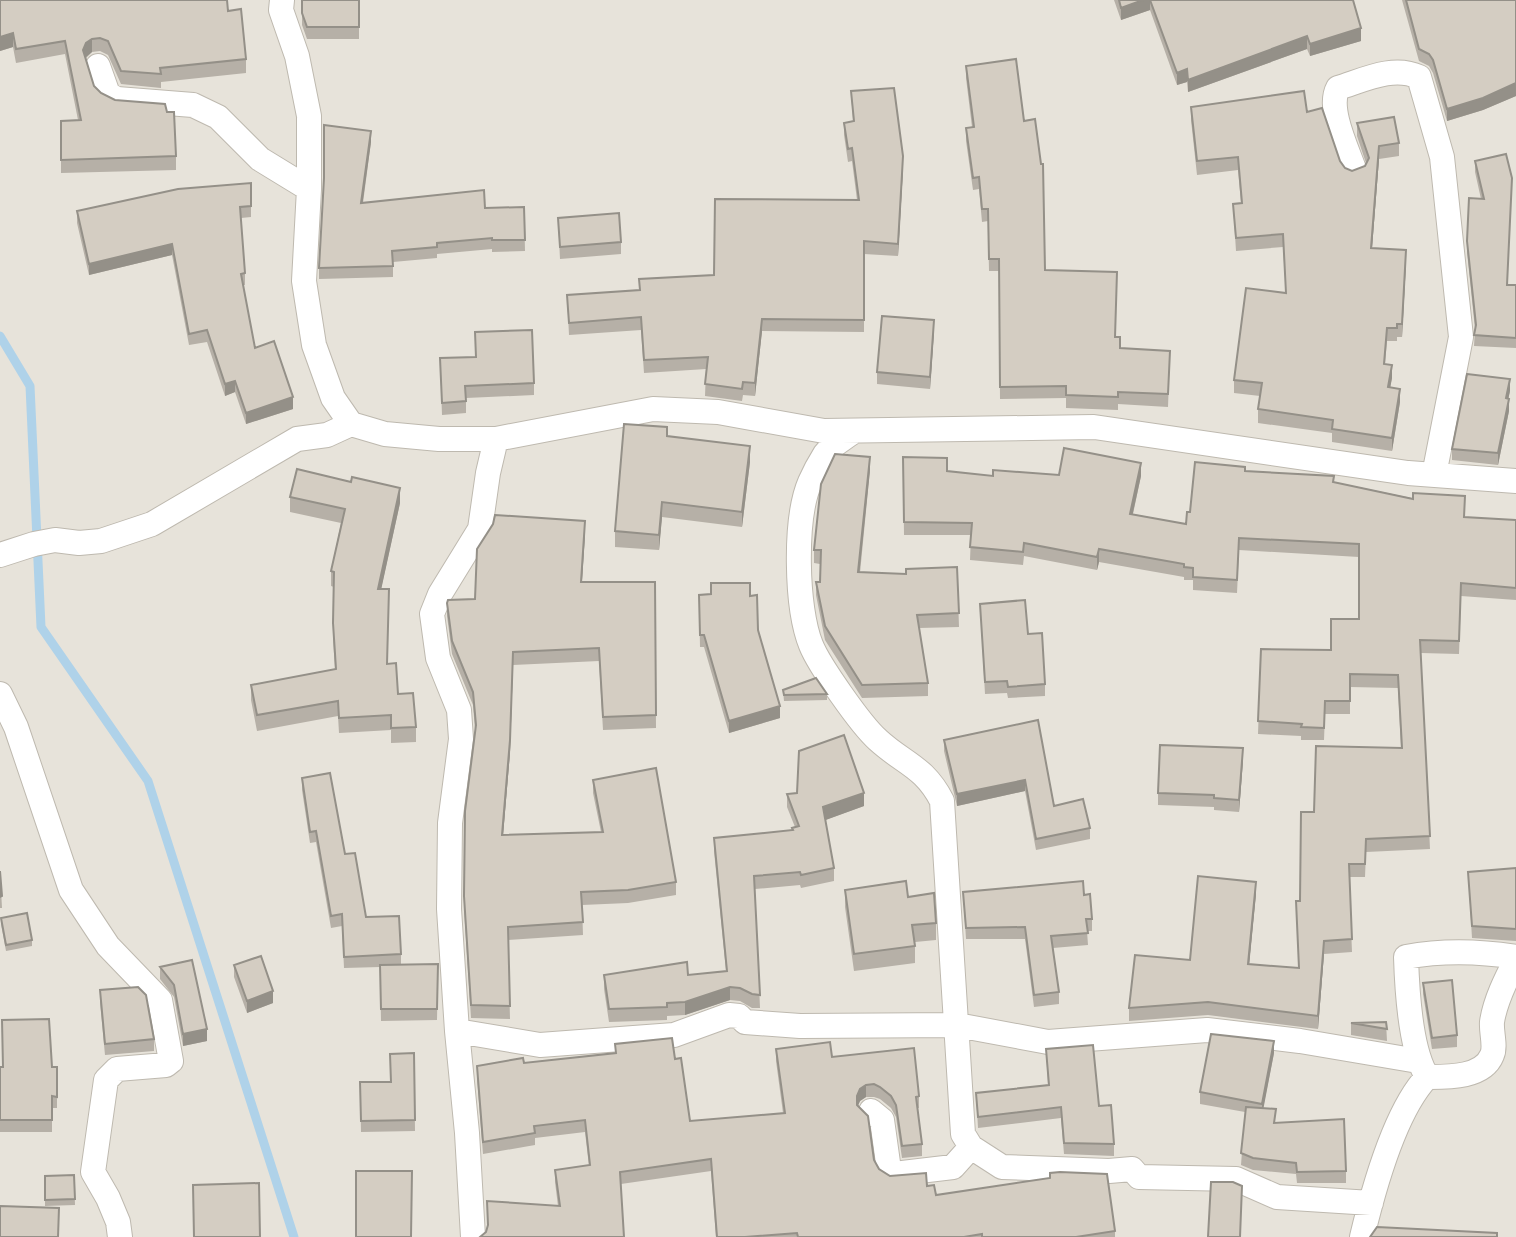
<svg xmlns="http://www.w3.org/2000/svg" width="1516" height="1237" font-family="'Noto Sans',sans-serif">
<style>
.residential{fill:#e7e3da}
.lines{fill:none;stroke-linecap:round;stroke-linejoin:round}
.stream{stroke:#afd2e9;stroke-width:9}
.minor-casing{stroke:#beb9af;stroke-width:26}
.minor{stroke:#fff;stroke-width:24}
.wall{fill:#b6b0a7}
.shaded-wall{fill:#949088}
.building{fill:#d4cdc2;stroke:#949088;stroke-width:2}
</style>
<rect width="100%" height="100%" fill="#f4f1eb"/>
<!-- residential -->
<path class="residential" d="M0 0H1516V1237H0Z"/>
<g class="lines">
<!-- stream -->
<path class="stream" d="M0 336 30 386 41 627 148 781 294 1237"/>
<defs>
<path id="minor" d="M282 0 281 10 297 56 309 116V189L304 281 314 345 333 398 351 424 385 434 439 439H496L653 409 718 412 824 431 1094 427 1408 473 1516 481
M98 66 108 94 117 99 193 105 218 117 260 159 309 189
M1354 169C1347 149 1327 108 1338 88 1364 80 1393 65 1419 77L1442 157 1461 337 1434 475
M854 431C845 438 832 445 825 454 820 462 814 473 810 482 794 519 796 608 811 645 819 665 861 725 878 740 904 764 924 766 942 801L963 1134 971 1147 1002 1167 1109 1171 1132 1169 1139 1177 1236 1179 1277 1197 1371 1203
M0 555 34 544 55 540 79 543 101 541 152 524 297 439 327 435 351 424
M0 694 16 727 71 890 108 946 160 1000 171 1061 166 1065 117 1069 106 1080 93 1172 108 1198 118 1222 120 1237
M457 1031 540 1045 674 1035 729 1015 739 1016 745 1022 800 1026 957 1025 1048 1042 1207 1030 1300 1041 1418 1061
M1425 1073C1410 1045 1407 989 1406 957 1444 950 1478 951 1516 957
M871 1111 882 1120 889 1170 894 1174 953 1167 971 1147
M473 1237 467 1133 457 1031 449 909 450 823 461 739 459 710 438 658 432 614 440 594 480 529 488 473 496 439
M1362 1237C1373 1191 1395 1111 1427 1077 1447 1077 1483 1078 1492 1055 1496 1046 1491 1032 1492 1022 1495 1001 1506 979 1516 960"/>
</defs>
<!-- minor casing -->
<use href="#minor" class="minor-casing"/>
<!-- minor -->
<use href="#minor" class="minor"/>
</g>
<!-- wall -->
<path class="wall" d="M0 0 228 11 246 59V73L161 82V88L121 84 108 55 100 51 92 52 86 58 94 86 101 93 176 156V170L61 173V121L78 120 65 54 16 63 13 47 0 51Z
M302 0H359V39H307L302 25Z
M1114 0H1353L1361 41 1310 56 1307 49 1188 92 1187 82 1177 85 1150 10 1121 20Z
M1402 0H1516V96L1483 110 1447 121 1433 73 1429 66 1419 61Z
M966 66 1024 121 1045 270 1116 337 1120 349 1170 351 1168 407 1118 404V410L1066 408V398L1000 399 999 271H989L988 221 982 222 979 189 973 190 966 141V128L972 127 966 78Z
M851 91 903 169 898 256 864 254V332L762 331 755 396 743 395 742 401 705 396 706 369 644 373 641 330 569 335 567 295 639 290V279L714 275 857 200 852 161 848 162 844 135V123L853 121Z
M1191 107 1307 112 1345 168 1352 171 1365 166 1366 163 1357 136V123L1399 143V156L1379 159 1372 248 1406 263 1402 337H1397V341H1387L1385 364 1392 378 1390 387 1400 402 1392 451 1332 442V433L1258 423V409L1260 396 1234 393V380L1286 293 1283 247 1236 251 1233 204 1241 203 1238 170 1197 175 1191 120Z
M371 142 363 203 485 208 524 207 525 251 492 252V249L437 254V258L393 262V277L319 279V268Z
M1475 161 1507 285H1516V348L1474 346 1475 329 1467 252V241L1481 199 1475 172Z
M251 183V217L241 218 245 273V285H243L255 348 293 409 246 424 235 392 225 396 207 342 189 345 172 255 89 275 77 223V211Z
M558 218 621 242V254L560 259Z
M934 331 930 389 877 384V372Z
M440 358 534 383V395L466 398V413L442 415Z
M1510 391 1508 399 1509 411 1498 465 1452 460V449Z
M667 436 750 462 742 527 662 517 659 550 615 547V531Z
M903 457 947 471 993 476 1059 475 1141 476 1133 514 1186 524 1190 512 1245 471 1334 482 1465 509V517L1516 520V600L1461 596 1459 654 1421 653 1430 849 1366 852 1365 877H1349L1352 952 1324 954 1318 1029 1208 1015 1129 1021V1008L1190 960 1256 894 1249 964 1299 968 1296 901H1300L1314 812 1401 748 1398 688 1350 687V714H1325L1324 740H1301V736L1258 734 1261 649 1331 650 1359 619V557L1239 550 1237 593 1193 590V580H1184V577L1099 562 1097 570 1024 556 1023 565 970 560 971 535H904Z
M870 470 860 573 906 574 957 567 959 627 919 628 928 683V696L862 698 825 640 816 595V582H820V564L814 563V550Z
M290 497 400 503 381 589 388 664 398 694 416 727V742L391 743V730L339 733 338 716 257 731 251 700V685L335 670 333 638 334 587 331 586V571L341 523 290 512Z
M585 534 582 582H655L656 728 603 730 599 661 513 665 510 753 503 835 601 832 593 793V780L676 882V895L628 903 582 905 583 935 508 940 510 1019 471 1018 464 909 465 811 475 730 473 705 452 654 447 616V603L475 599Z
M699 595 750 596 780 718 729 733 704 647H700Z
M980 604 1028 634 1045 684V696L1008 698 1007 693 985 694Z
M783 690 827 694V700L784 701Z
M1038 720 1054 806 1090 828V839L1036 850 1025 791 957 806 944 751V740Z
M1243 760 1239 812 1214 810V807L1158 805V793Z
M302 778 345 854 366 917 401 954V965L438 964 437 1020 381 1021 380 967 344 968 342 926 331 928 316 842 310 843 302 790Z
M787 794 864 806 825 820 834 868V881L801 888 800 885 755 889 760 1008H752L740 1001 730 1000 685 1015 667 1016V1020L609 1022 604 989V975H688L726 971 714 851V838L792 830 795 827 787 807Z
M1516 868V941L1472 938 1468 872Z
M0 871 2 908H0Z
M845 890 936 923V940L915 942V963L854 971 845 907Z
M963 892 1084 895 1092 919V931H1087L1088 945 1053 948 1059 992V1004L1034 1007 1025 939H966Z
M1 918 32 940V946L6 951 1 924Z
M192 960 207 1041 183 1046 174 997 160 979V967Z
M234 965 273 1003 247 1013 234 977Z
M1423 983 1457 1035V1047L1432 1049 1423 994Z
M100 990 154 1039V1051L105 1055 100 1002Z
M1386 1022 1387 1041 1351 1035V1023Z
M615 1044 675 1059 690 1121 783 1113 776 1061V1049L832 1057 919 1096V1108H917L922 1144V1156L902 1158 896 1117 891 1108 880 1099 874 1097H866L860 1101 858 1105 874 1160 879 1169 890 1176 927 1186 936 1195 1050 1178V1173L1115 1231V1237H716L711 1171 621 1184 624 1237 486 1232 487 1227V1201L558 1206 555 1182V1170L589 1166 585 1132 535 1138V1145L483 1154 477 1078V1066L524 1063 615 1053Z
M1046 1049 1099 1106 1114 1144V1156L1064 1154 1061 1118 978 1128 976 1093 1048 1085Z
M414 1053 415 1131 361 1132 360 1082H391Z
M1274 1053 1263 1108 1275 1123 1346 1171V1183H1297L1296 1174 1253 1170 1241 1165 1245 1112 1200 1104V1092Z
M0 1067H57V1108H52V1132H0Z
M74 1175 75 1205 45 1206V1176Z"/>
<!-- shaded-wall -->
<path class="shaded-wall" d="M1143 0H1150V10L1121 20V8Z
M1361 28V41L1310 56V44Z
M13 33V47L0 51V37Z
M1307 36V49L1188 92V80Z
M92 39V52L86 57 83 64V50L86 43Z
M1187 69V82L1177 85V73Z
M1516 81V96L1483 110 1447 121V109Z
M371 131V142L361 214V203Z
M1379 146V159L1371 261V248Z
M903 156V169L898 256V244Z
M172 244V255L89 275V264Z
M1406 250V263L1402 337V324Z
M762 319V331L755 396V383Z
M934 320V331L930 389V377Z
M1392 365V378L1388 400V387Z
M1510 379V391L1506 410V398Z
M235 381V392L225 396V384Z
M1400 389V402L1392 451V438Z
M293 397V409L246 424V413Z
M1509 399V411L1498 465V453Z
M750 446V462L742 527V512Z
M870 457V470L858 586V572Z
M1141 463V476L1130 526V514Z
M400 488V503L378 604V589Z
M662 502V517L659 550V535Z
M585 521V534L581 595V582Z
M1099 549V562L1097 570V557Z
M513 665 510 753 502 848V835Z
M780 706V718L729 733V721Z
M1243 748V760L1239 812V800Z
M1025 780V791L957 806V794Z
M864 793V806L823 821V807Z
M1256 882V894L1248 977V964Z
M1324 941V954L1318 1029V1016Z
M730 987V1000L685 1015V1002Z
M273 991V1003L247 1013V1001Z
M207 1029V1041L183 1046V1034Z
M1274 1041V1053L1262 1116V1104Z
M866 1085V1097L860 1101 857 1108V1096L860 1089Z"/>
<!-- building -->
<path class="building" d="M0 0H227L228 11 241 9 246 59 160 68 161 74 121 71 108 41 100 38 92 39 86 43 83 50 94 86 101 93 115 100 165 104 167 112H174L176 156 61 160V121L81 120 65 41 16 49 13 33 0 37Z
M302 0H359V27H307L302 13Z
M1119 0H1143L1121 8Z
M1150 0H1353L1361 28 1310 44 1307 36 1188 80 1187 69 1177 73Z
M1406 0H1516V83L1483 98 1447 109 1433 60 1429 54 1419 49Z
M1016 59 1024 121 1035 119 1041 164H1043L1045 270 1117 272 1115 337H1120V348L1170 351 1168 394 1118 392V397L1066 395V386L1000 387 999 259H989L988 209H982L979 177 973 178 966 128 974 127 966 66Z
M894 88 903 156 898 244 864 241V320L762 319 755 383 743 382 742 389 705 384 708 357 644 360 641 317 569 323 567 295 640 290 639 279 714 275 715 199 859 200 852 148 848 149 844 123 854 121 851 91Z
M1304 91 1307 112 1322 108 1340 161 1345 168 1352 171 1365 166 1369 158 1357 123 1394 117 1399 143 1379 146 1371 248 1406 250 1402 324H1397V328H1387L1384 364 1392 365 1388 387 1400 389 1392 438 1332 429 1333 420 1258 409 1262 383 1234 380 1246 288 1286 293 1283 234 1236 238 1233 204 1242 203 1238 157 1197 161 1191 107Z
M324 125 371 131 361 203 484 190 485 208 524 207 525 240H492V238L437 243V247L392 251 393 266 319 268 324 178Z
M1506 154 1512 178 1507 285H1516V338L1474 335 1476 325 1467 241 1469 198 1484 199 1475 161Z
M251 183V206L240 207 245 273 241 274 255 348 274 341 293 397 246 413 235 381 225 384 207 330 189 334 172 244 89 264 77 211 178 189Z
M619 213 621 242 560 247 558 218Z
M882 316 934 320 930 377 877 372Z
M532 330 534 383 465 386 466 401 442 403 440 358 476 357 475 332Z
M1467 374 1510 379 1506 398 1509 399 1498 453 1452 449Z
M624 424 667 427V436L750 446 742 512 662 502 659 535 615 531Z
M1064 448 1141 463 1130 514 1186 524 1187 512H1190L1195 462 1245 467V471L1334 476 1333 482 1413 499V493L1465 496 1464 517 1516 520V588L1461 583 1459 641 1420 640 1430 836 1366 839 1365 864H1349L1352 939 1324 941 1318 1016 1208 1002 1129 1008 1135 955 1190 960 1198 876 1256 882 1248 964 1299 968 1296 901H1300L1301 812H1314L1316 746 1402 748 1398 675 1350 674V701H1325L1324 728 1301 727 1302 724 1258 721 1261 649 1331 650V619H1359V544L1239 538 1237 580 1193 577V568L1184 567V564L1099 549 1097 557 1024 543 1023 552 970 547 972 523 904 522 903 457 947 458V471L993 476V470L1059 475Z
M835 454 870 457 858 572 906 574V569L957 567 959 613 917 615 928 683 862 685 825 626 816 582H820L821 550H814L821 484Z
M297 469 351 482 352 477 400 488 378 589H389L387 664 396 663 398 694 413 693 416 727 391 728V715L339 718 338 701 257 715 251 685 336 669 333 623 334 572 331 571 345 509 290 497Z
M495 515 585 521 581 582H655L656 715 603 717 599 648 513 652 510 740 502 835 603 832 593 780 656 768 676 882 628 890 581 892 583 922 508 927 510 1006 471 1005 464 896 465 811 476 725 473 692 452 641 447 603 448 600 475 599 477 549 493 524Z
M711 583H750V596L757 595 758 630 780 706 729 721 704 635H700L699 595 711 594Z
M1025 600 1028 634 1042 633 1045 684 1008 687 1007 681 985 682 980 604Z
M816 678 827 694 784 695 783 690Z
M1038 720 1054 806 1083 799 1090 828 1036 839 1025 780 957 794 944 740Z
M844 735 864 793 823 807 834 868 801 875 800 872 754 876 760 995 752 994 740 988 730 987 685 1002 667 1003V1007L609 1009 604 975 687 962 688 975 727 971 714 838 793 830 792 828 799 826 787 794 797 793 799 751Z
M1160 745 1243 748 1239 800 1214 798V795L1158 793Z
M330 773 345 854 355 853 366 917 399 916 401 954 344 957 342 914 331 916 316 831 310 832 302 778Z
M1516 868V929L1472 926 1468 872Z
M0 871 2 896 0 897Z
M906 881 908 897 934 893 936 923 912 925 915 946 854 954 845 890Z
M1083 881 1084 895 1090 894 1092 919H1086L1088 933 1051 936 1059 992 1034 995 1025 927 966 928 963 892Z
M27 913 32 940 6 945 1 918Z
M261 956 273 991 247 1001 234 965Z
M192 960 207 1029 183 1034 174 985 160 967Z
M438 964 437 1009H381L380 965Z
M1452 980 1457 1035 1432 1038 1423 983Z
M138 987 146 995 154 1039 105 1044 100 990Z
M49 1019 52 1067H57V1097L52 1096V1120H0V1067H3L2 1020Z
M1386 1022 1387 1029 1351 1023Z
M1211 1034 1274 1041 1262 1104 1200 1092Z
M672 1038 675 1059 681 1058 690 1121 785 1113 776 1049 830 1042 832 1057 914 1048 919 1096 916 1097 922 1144 902 1146 896 1105 891 1096 880 1087 874 1084 866 1085 860 1089 857 1096V1105L868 1116 874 1160 879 1169 890 1176 926 1173 927 1186 934 1185 936 1195 1050 1178V1173L1060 1172 1107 1174 1115 1231 1076 1237H982V1234L964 1237H798L797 1233 745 1237H717L711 1159 620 1172 624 1237H480L486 1232 488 1225 487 1201 560 1206 555 1170 590 1165 585 1120 534 1126 535 1133 483 1142 477 1066 523 1058 524 1063 616 1053 615 1044Z
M1093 1045 1099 1106 1111 1105 1114 1144 1064 1143 1061 1107 978 1117 976 1093 1049 1085 1046 1049Z
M414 1053 415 1120 361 1121 360 1082H391L390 1054Z
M1246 1107 1276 1109 1274 1123 1344 1119 1346 1171 1297 1172 1296 1163 1253 1158 1241 1153Z
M356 1171H412L411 1237H356Z
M74 1175 75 1199 45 1200V1176Z
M1211 1182H1233L1242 1186 1240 1237H1208Z
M259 1183 260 1237H194L193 1185Z
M0 1206 59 1208 58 1237H0Z
M1377 1227 1497 1233V1237H1370Z"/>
</svg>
